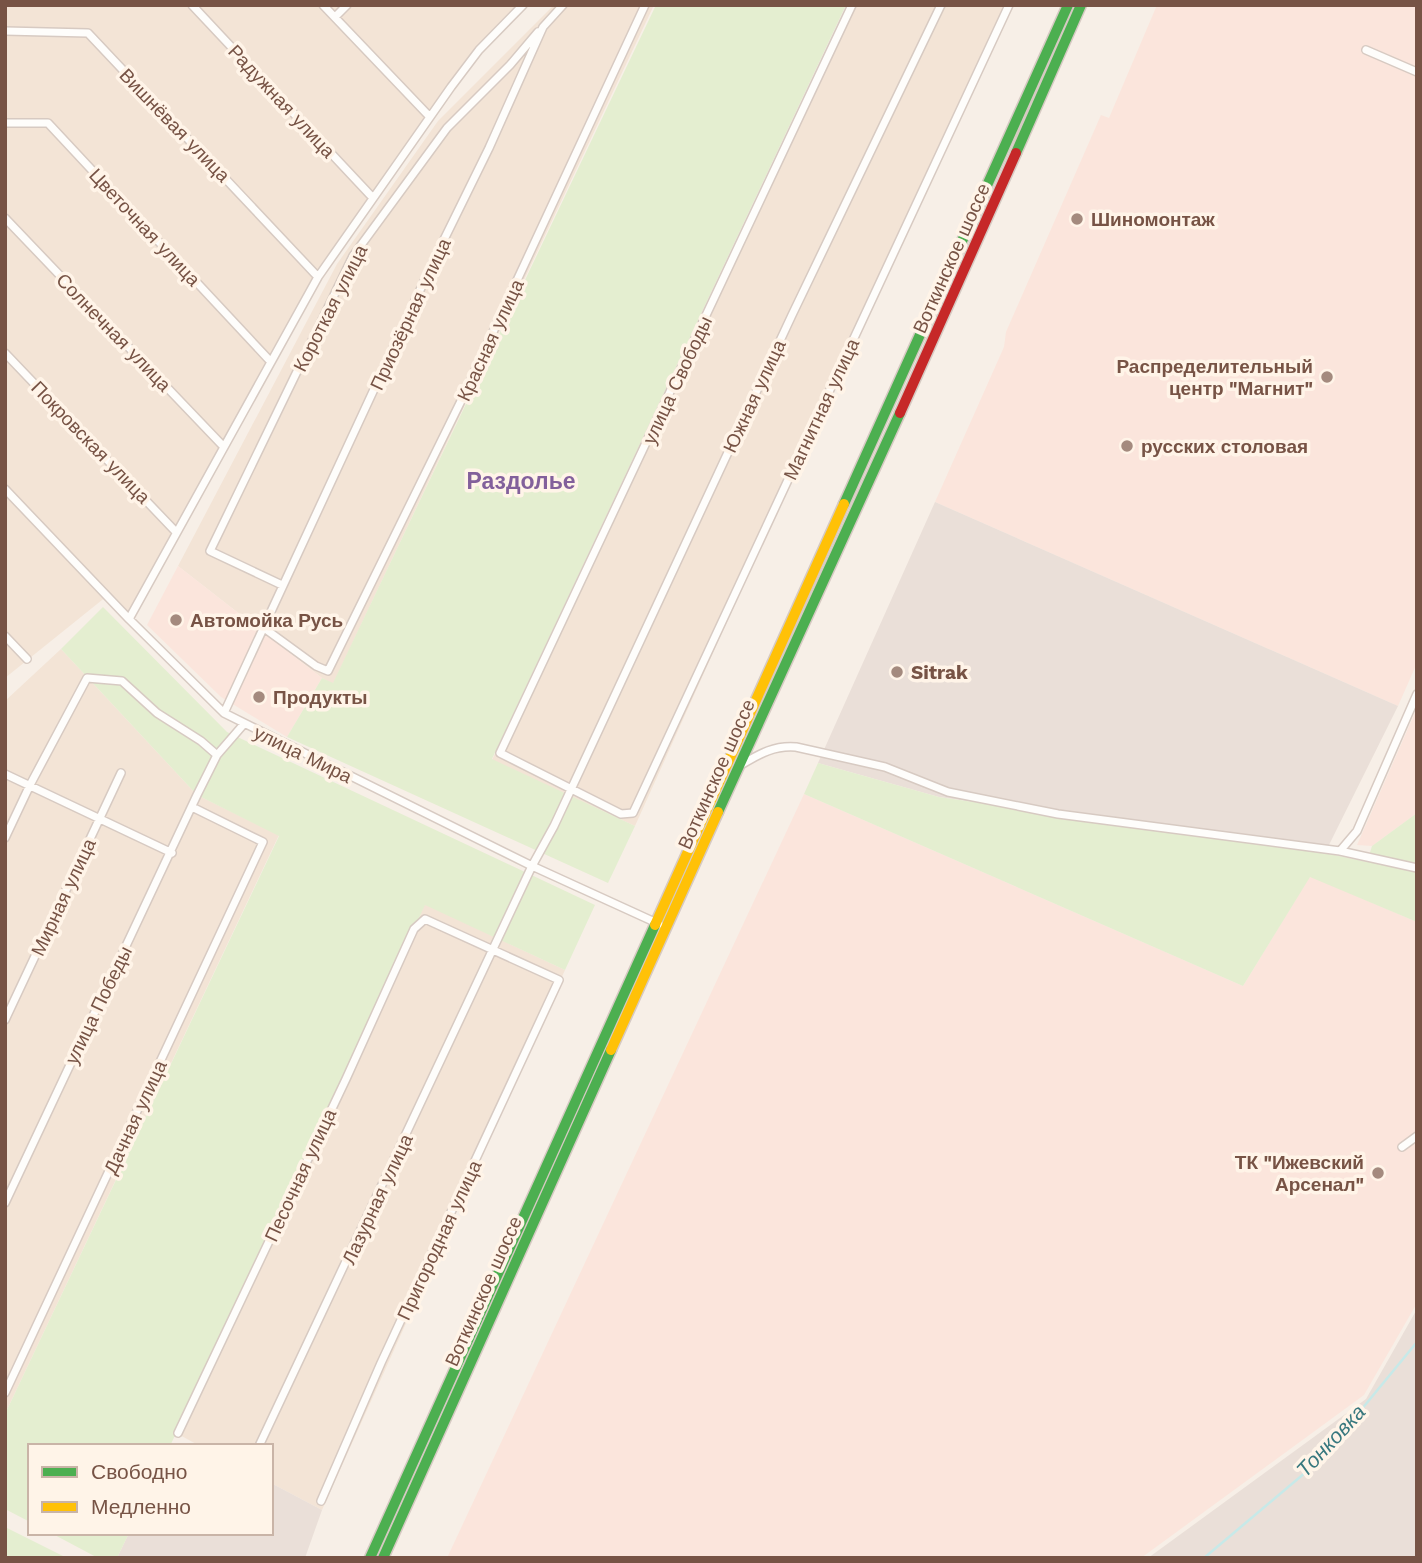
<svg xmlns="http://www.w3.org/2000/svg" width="1422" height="1563" font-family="'Work Sans',sans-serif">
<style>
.residential{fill:#f3e4d6}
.commercial{fill:#fbe5dc}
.industrial{fill:#eadfd8}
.grass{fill:#e4eed0}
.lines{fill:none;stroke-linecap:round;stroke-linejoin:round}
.stream{stroke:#c7e9e8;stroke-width:2.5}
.street-casing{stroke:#d7cac2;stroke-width:10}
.fast-casing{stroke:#d6cac3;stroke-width:13}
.slow-casing{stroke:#d6cac3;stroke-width:13}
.jam-casing{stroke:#d6cac3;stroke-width:13}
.street{stroke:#fefdfb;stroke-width:7}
.fast{stroke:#4caf50;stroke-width:10}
.slow{stroke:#ffc107;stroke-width:10}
.jam{stroke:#c62828;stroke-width:10}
.poi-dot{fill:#a48a7e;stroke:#fff4e8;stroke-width:2.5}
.labels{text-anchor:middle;stroke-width:7;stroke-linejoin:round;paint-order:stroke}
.street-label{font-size:19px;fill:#775345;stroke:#fff4e8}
.poi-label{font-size:19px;font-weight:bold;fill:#775345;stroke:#fff4e8;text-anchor:start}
.water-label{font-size:21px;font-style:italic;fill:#38787e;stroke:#fff4e8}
.quarter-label{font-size:23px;font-weight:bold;fill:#82609b;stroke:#fff4e8}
</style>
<rect width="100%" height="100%" fill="#f7efe7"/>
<!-- residential -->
<path class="residential" d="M5 5H523L479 50 318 277 129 619 107 596 5 678Z
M554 5H654L333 684 322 678 178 566 337 264 438 121Z
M848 5H1005L635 826 492 760Z
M61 649 197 795 279 835 5 1414V701Z
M425 904 565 970 322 1510 271 1483V1446H200L176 1433Z"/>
<!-- commercial -->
<path class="commercial" d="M1157 5H1417V663L1398 706 935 502 1004 347 1006 332 1101 115 1109 118Z
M178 566 322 678 287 737 221 697 147 625Z
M1417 708V813L1372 846 1357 845Z
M804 794 1243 986 1310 876 1417 922V1303L1364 1395 1141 1558H447Z"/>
<!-- industrial -->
<path class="industrial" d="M935 502 1398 706 1325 853 939 797 818 763Z
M1417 1309V1558H1148L1366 1399Z
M271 1483 322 1510 305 1558H117L129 1533H271Z"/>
<!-- grass -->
<path class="grass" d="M656 5H846L492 759 635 826 608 883 287 737 322 678 333 683Z
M103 607 227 732 595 905 565 970 425 905 170 1446H30V1522L5 1509V1414L279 836 197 795 61 649Z
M818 763 939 797 1325 853 1367 862 1372 846 1417 813V922L1310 877 1243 986 804 794Z
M5 1527 67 1558H5Z
M51 1533H129L117 1558H98Z"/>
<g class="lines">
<!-- stream -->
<path class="stream" d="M1204 1558 1319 1461 1417 1342"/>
<defs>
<path id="street" d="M192 5 373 198
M323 5 429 116
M852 5 500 753 621 814 633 813 1009 5
M335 17 347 5
M5 31 88 33 318 277
M1366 50 1417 72
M5 123H48L271 362
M5 218 223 446
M5 353 176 532
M5 489 129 619 224 713 532 866 659 924
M282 585 210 551 353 256 447 128 510 65 538 32
M129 619 318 277 451 87 479 50 523 5
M264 628 316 666 328 671 460 403 645 5
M5 636 27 659
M224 713 433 262 489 148 543 27 563 5
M739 766C758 755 773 745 796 747L885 767 948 792 1058 814 1340 851 1417 868
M5 774 172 853
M5 838 30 785 87 678 122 681 157 713 201 741 217 755
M1340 851 1357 831 1417 694
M5 1020 121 773
M1402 1147 1417 1136
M5 1203 197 795 217 755 243 725
M5 1393 263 842 192 807
M178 1433 346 1079 414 929 425 919 559 980 381 1363 321 1501
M259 1446 532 866 554 826 792 315 941 5"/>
<path id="fast" d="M1016 153 1081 5
M844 504 1068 5
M718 812 900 413
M370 1558 655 925
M383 1558 611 1050"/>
<path id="slow" d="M655 925 844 504
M611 1050 718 812"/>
<path id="jam" d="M900 413 1016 153"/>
</defs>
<!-- street casing -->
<use href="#street" class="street-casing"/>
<!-- fast casing -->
<use href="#fast" class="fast-casing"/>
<!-- slow casing -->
<use href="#slow" class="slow-casing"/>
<!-- jam casing -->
<use href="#jam" class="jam-casing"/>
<!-- street -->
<use href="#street" class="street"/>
<!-- fast -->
<use href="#fast" class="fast"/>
<!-- slow -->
<use href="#slow" class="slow"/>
<!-- jam -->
<use href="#jam" class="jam"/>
</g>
<!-- markers -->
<g class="poi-dot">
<circle cx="1077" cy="219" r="7"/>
<circle cx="1327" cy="377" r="7"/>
<circle cx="1127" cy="446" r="7"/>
<circle cx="176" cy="620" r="7"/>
<circle cx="897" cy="672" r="7"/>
<circle cx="259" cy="697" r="7"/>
<circle cx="1378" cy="1173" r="7"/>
</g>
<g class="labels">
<!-- street labels -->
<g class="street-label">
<text transform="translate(282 101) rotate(47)" y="7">Радужная улица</text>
<text transform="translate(175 125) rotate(46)" y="7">Вишнёвая улица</text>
<text transform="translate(145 227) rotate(47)" y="7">Цветочная улица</text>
<text transform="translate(951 258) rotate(-66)" y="7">Воткинское шоссе</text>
<text transform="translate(330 308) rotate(-63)" y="7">Короткая улица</text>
<text transform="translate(410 314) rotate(-65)" y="7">Приозёрная улица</text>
<text transform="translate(114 332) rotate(46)" y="7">Солнечная улица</text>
<text transform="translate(490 340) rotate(-65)" y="7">Красная улица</text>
<text transform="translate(677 380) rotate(-65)" y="7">улица Свободы</text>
<text transform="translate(754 396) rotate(-65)" y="7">Южная улица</text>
<text transform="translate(821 409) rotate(-65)" y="7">Магнитная улица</text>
<text transform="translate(91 442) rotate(46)" y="7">Покровская улица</text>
<text transform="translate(303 754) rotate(26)" y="7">улица Мира</text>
<text transform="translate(716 774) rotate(-66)" y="7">Воткинское шоссе</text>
<text transform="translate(63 897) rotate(-65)" y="7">Мирная улица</text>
<text transform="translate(98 1005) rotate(-64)" y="7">улица Победы</text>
<text transform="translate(135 1117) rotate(-65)" y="7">Дачная улица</text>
<text transform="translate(300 1175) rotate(-65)" y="7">Песочная улица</text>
<text transform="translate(377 1199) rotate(-65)" y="7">Лазурная улица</text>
<text transform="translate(439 1240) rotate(-65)" y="7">Пригородная улица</text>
<text transform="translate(483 1291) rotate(-66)" y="7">Воткинское шоссе</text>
</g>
<!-- poi labels -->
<g class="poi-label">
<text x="1091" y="226">Шиномонтаж</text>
<text x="1313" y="373" text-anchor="end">Распределительный<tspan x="1313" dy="22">центр "Магнит"</tspan></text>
<text x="1141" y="453">русских столовая</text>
<text x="190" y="627">Автомойка Русь</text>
<text x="911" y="679">Sitrak</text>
<text x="273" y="704">Продукты</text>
<text x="1364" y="1169" text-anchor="end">ТК "Ижевский<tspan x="1364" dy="22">Арсенал"</tspan></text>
</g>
<!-- water labels -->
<g class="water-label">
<text transform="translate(1331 1441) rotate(-47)" y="7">Тонковка</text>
</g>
<!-- quarter labels -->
<g class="quarter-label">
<text x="521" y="489">Раздолье</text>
</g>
</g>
<!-- border -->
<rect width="1422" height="1563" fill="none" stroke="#775345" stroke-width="14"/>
<!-- legend -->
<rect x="28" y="1444" width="245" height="91" fill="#fff4e8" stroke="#c9b4a7" stroke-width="2"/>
<rect x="42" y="1467" width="35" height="10" fill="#4caf50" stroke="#c9b4a7" stroke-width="2"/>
<text x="91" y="1479" font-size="21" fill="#775345">Свободно</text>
<rect x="42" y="1502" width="35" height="10" fill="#ffc107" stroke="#c9b4a7" stroke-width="2"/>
<text x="91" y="1514" font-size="21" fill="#775345">Медленно</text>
</svg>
